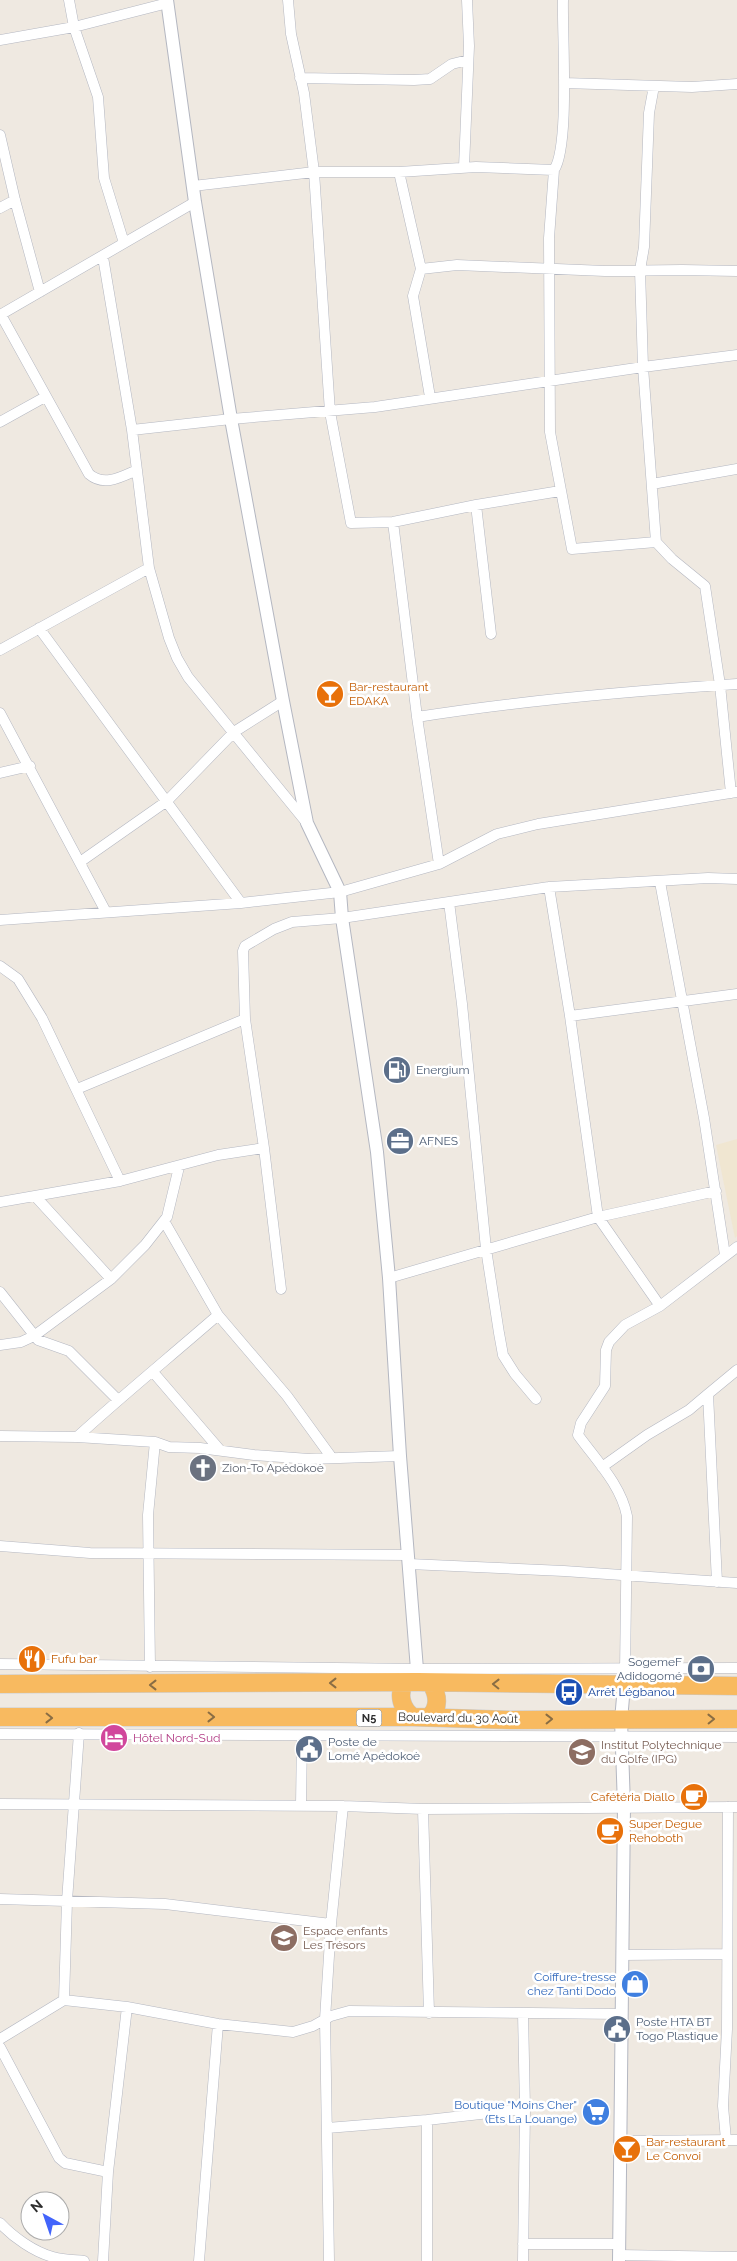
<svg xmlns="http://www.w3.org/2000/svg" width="737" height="2261" font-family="Raleway,sans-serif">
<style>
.education{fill:#f0e6d1}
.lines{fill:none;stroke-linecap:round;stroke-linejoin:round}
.minor-casing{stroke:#b4b7c1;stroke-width:11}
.tertiary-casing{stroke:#b4b7c1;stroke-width:14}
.trunk-casing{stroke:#c9c9c9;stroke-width:19}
.minor{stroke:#fff;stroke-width:10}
.tertiary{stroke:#fff;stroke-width:12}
.trunk{stroke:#f8ba60;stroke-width:18}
.oneway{stroke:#896d44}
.labels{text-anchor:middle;stroke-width:5;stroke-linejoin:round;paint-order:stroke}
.shield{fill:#fff;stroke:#6d6d6d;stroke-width:1}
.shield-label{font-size:11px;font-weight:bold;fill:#2e2e2e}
.food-label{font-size:12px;fill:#c56008;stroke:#fff;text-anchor:start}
.service-label{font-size:12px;fill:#4e5e75;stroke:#fff;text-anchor:start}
.worship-label{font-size:12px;fill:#5b616d;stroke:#fff;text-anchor:start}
.transit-label{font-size:12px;fill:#164399;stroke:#fff;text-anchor:start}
.street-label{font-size:12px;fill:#2e2e2e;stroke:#fff}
.hotel-label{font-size:12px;fill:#b23c85;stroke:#fff;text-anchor:start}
.education-label{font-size:12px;fill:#785e54;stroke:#fff;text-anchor:start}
.shop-label{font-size:12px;fill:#366cbe;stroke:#fff;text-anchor:end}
</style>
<rect width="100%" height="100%" fill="#efe9e1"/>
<!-- education -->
<path class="education" d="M737 1139V1236L735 1238 716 1145Z"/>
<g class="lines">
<defs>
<path id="minor" d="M69 0 74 27 98 97 104 178 124 243
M288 0 291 34 304 93 314 172 330 412 351 523 393 522 476 505 560 491
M563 0C562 35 570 146 554 170L549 238 550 432 572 549 656 542
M0 40 74 27 168 3
M300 78 414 80 430 79 452 64 468 60
M564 83 692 87 737 84
M654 86 649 113 644 247 640 270 643 367 656 542 672 559 705 586 720 685 731 793
M0 135 15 200 40 292
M464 167 469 46 467 0
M399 172 421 269 413 296 430 397
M193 186 314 172H399L476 167 554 170
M0 208 15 200
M103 257 132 430 149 568 169 638 177 658 188 677 307 823
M421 269 457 265 605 271 682 270 737 271
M0 315 195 202
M1 315 89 474C104 487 121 477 137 470
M0 422 45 397
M132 430 231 419 375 407 643 367 737 355
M652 484 737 469
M476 505 491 634
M393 522 417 717 439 864
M39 628 241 903
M0 650 149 568
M0 713 106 912
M417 717C523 700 631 691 737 684
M0 773 30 766
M80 862 167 801 234 732 283 701
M660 882 704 1118 725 1255
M549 887 570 1016 598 1217 660 1306
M449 902 462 1004 486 1249 499 1333 503 1355 515 1374 536 1399
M0 920 241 903 340 892 439 864 497 834 538 824 737 792
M0 966 18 979 42 1018 120 1181
M570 1016 737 994
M77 1089 245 1019
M35 1196 111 1279
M0 1202 120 1181 218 1155 264 1148
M164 1221 218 1315 287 1396 332 1458
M389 1278 598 1217 716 1191
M281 1289 264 1148 245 1019 243 951 245 946 274 929 292 922 342 918 549 887 708 878 737 879
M0 1292 38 1340 69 1351 118 1400
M0 1345 21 1342 34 1336 111 1279 145 1245 167 1217 179 1167
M153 1372 220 1450
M0 1436 77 1437 155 1442 169 1447 200 1448 254 1455 309 1459 400 1456
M77 1437C123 1395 171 1356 218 1315
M602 1467 647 1435 689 1410 708 1394
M0 1546 90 1553 408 1555
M409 1564 564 1571 737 1583
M717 1582 708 1394 737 1370
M0 1664 417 1669 737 1668
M150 1667 148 1515 155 1442
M625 1673 627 1516C621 1485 596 1460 578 1435L581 1423 605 1386 606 1350 609 1342 625 1325 660 1306 737 1247
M0 1734 737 1737
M0 1804 343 1806 423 1809 737 1807
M301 1806 302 1736
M423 1809 429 2013
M0 1899 165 1904 331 1924
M622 1955 727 1954
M64 2000 127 2007 218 2024 293 2032 313 2026 331 2016 349 2011 622 2014
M0 2039 64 2000 67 1901 79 1733
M0 2047 59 2158 65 2163 108 2172
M427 2120V2261
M327 2128 427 2120 525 2109
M726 2140 723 2106 727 2029 728 1807
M620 2141 737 2140
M0 2223C13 2237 34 2252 53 2257 63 2260 74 2260 84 2261
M523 2244H620
M619 2255 737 2257
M103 2261 108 2172 127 2007
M199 2261 218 2024
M329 2261 325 2019 331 1924 343 1806
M523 2261 525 2109 523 2013"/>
<path id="tertiary" d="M167 0 195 202 231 419 283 701 307 823 340 892 342 918 377 1152 389 1278 400 1456 418 1682
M619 2261 624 1806 621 1720 624 1686"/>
<path id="trunk" d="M405 1683C397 1694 402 1710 413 1717
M0 1684 418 1682 737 1686
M0 1717H413L511 1720 737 1719
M429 1717C440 1708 438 1695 431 1683"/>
</defs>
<!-- minor casing -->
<use href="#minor" class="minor-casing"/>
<!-- tertiary casing -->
<use href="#tertiary" class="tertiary-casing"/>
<!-- trunk casing -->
<use href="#trunk" class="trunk-casing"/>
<!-- minor -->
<use href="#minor" class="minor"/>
<!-- tertiary -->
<use href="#tertiary" class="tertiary"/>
<!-- trunk -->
<use href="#trunk" class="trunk"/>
</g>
<!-- one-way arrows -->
<defs><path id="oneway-chevron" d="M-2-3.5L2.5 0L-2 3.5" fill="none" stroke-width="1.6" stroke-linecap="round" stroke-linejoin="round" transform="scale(1.25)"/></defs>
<g class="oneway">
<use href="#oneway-chevron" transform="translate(333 1683) rotate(180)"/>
<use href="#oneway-chevron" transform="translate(496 1684) rotate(-179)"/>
<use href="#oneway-chevron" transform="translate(153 1685) rotate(180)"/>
<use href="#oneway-chevron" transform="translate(211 1717) rotate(1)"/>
<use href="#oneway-chevron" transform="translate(49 1718) rotate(1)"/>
<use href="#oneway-chevron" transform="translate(549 1719) rotate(-1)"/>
<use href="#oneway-chevron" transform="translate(711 1719) rotate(-1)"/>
</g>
<!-- icons -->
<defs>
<symbol id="bar-disc" viewBox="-11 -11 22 22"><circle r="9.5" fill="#e8710a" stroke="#fff"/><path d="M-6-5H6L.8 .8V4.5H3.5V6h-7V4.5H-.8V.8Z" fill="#fff"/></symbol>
<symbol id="fuel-disc" viewBox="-11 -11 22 22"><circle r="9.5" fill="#5c6f8a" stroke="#fff"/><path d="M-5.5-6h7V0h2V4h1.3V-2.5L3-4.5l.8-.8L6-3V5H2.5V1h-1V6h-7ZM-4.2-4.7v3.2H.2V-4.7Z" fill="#fff"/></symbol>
<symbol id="office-disc" viewBox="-11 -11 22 22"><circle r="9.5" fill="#5c6f8a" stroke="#fff"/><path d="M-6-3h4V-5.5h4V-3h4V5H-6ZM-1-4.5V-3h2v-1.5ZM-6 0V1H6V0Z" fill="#fff"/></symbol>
<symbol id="church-disc" viewBox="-11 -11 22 22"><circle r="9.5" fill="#6b7280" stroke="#fff"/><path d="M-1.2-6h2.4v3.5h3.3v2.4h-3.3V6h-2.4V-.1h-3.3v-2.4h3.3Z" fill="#fff"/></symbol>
<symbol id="restaurant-disc" viewBox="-11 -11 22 22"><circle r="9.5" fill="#e8710a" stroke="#fff"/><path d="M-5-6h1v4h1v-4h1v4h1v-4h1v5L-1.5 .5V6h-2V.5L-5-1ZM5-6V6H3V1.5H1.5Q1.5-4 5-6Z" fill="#fff"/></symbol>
<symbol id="bank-disc" viewBox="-11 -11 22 22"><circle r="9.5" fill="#5c6f8a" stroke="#fff"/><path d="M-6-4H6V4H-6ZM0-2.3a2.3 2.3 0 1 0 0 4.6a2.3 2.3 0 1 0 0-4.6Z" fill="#fff"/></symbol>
<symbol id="bus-disc" viewBox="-11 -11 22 22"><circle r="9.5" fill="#1a4fb4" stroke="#fff"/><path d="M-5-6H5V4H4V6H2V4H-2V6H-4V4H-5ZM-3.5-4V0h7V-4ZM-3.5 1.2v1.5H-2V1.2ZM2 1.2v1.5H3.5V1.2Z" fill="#fff"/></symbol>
<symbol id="hotel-disc" viewBox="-11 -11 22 22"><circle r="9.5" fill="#d1479c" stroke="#fff"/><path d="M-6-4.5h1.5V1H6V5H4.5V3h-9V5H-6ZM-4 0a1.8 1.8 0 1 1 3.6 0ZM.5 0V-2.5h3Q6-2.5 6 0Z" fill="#fff"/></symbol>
<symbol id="civic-disc" viewBox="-11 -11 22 22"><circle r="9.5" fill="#5c6f8a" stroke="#fff"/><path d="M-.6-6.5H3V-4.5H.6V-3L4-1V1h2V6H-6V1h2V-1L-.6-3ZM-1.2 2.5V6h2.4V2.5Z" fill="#fff"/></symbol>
<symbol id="school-disc" viewBox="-11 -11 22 22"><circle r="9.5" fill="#8d6e63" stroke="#fff"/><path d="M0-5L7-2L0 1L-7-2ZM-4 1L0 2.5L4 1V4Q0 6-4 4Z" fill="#fff"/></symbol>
<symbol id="cafe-disc" viewBox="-11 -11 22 22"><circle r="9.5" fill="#e8710a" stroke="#fff"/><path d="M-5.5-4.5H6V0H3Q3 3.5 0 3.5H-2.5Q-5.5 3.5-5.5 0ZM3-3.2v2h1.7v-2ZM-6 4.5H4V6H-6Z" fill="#fff"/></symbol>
<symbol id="shop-disc" viewBox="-11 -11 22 22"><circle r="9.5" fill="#3f7fe0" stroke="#fff"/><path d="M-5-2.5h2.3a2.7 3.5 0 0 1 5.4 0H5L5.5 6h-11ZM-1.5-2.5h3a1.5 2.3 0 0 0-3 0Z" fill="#fff"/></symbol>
<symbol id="supermarket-disc" viewBox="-11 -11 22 22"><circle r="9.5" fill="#3f7fe0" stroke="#fff"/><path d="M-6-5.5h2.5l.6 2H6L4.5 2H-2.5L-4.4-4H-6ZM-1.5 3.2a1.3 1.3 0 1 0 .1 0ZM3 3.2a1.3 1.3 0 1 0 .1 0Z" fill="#fff"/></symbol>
</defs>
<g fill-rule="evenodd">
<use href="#bar-disc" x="314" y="678" width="32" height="32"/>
<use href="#fuel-disc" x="381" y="1054" width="32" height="32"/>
<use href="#office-disc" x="384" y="1125" width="32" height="32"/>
<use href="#church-disc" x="187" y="1452" width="32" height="32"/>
<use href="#restaurant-disc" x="16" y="1643" width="32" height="32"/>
<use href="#bank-disc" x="685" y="1653" width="32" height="32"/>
<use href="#bus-disc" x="553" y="1676" width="32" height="32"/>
<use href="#hotel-disc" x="98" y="1722" width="32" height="32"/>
<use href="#civic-disc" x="293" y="1733" width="32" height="32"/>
<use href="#school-disc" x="566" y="1736" width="32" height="32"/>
<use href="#cafe-disc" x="678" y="1781" width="32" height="32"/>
<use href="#cafe-disc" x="594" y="1815" width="32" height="32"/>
<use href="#school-disc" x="268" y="1922" width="32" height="32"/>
<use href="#shop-disc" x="619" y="1968" width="32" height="32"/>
<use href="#civic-disc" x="601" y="2013" width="32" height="32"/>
<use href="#supermarket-disc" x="580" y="2096" width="32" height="32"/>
<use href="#bar-disc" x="611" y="2133" width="32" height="32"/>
</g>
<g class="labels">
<!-- shield labels -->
<rect class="shield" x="356.5" y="1709.5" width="25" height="17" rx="4"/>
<g class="shield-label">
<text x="369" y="1722">N5</text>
</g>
<!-- food labels -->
<g class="food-label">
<text x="349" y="691">Bar-restaurant<tspan x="349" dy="14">EDAKA</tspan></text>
<text x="51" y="1663">Fufu bar</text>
<text x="675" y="1801" text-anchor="end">Cafétéria Diallo</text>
<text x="629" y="1828">Super Degue<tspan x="629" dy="14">Rehoboth</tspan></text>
<text x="646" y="2146">Bar-restaurant<tspan x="646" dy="14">Le Convoi</tspan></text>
</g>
<!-- service labels -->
<g class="service-label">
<text x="416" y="1074">Energium</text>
<text x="419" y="1145">AFNES</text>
<text x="682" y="1666" text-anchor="end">SogemeF<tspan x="682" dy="14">Adidogomé</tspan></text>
<text x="328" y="1746">Poste de<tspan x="328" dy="14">Lomé Apédokoè</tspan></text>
<text x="636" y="2026">Poste HTA BT<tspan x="636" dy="14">Togo Plastique</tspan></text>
</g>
<!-- worship labels -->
<g class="worship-label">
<text x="222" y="1472">Zion-To Apédokoè</text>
</g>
<!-- transit labels -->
<g class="transit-label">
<text x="588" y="1696">Arrêt Légbanou</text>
</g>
<!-- street labels -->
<g class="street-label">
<text transform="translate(458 1718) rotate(1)" y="4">Boulevard du 30 Août</text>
</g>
<!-- hotel labels -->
<g class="hotel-label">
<text x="133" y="1742">Hôtel Nord-Sud</text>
</g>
<!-- education labels -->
<g class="education-label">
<text x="601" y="1749">Institut Polytechnique<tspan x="601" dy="14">du Golfe (IPG)</tspan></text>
<text x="303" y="1935">Espace enfants<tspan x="303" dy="14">Les Trésors</tspan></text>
</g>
<!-- shop labels -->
<g class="shop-label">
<text x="616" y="1981">Coiffure-tresse<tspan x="616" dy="14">chez Tanti Dodo</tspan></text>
<text x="577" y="2109">Boutique "Moins Cher"<tspan x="577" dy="14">(Ets La Louange)</tspan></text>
</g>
</g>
<!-- north arrow -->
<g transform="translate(45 2216) rotate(320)"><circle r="24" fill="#ffffff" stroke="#ababab"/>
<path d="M0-4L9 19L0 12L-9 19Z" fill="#4264fb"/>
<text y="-8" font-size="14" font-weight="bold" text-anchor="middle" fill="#2e2e2e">N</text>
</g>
</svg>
